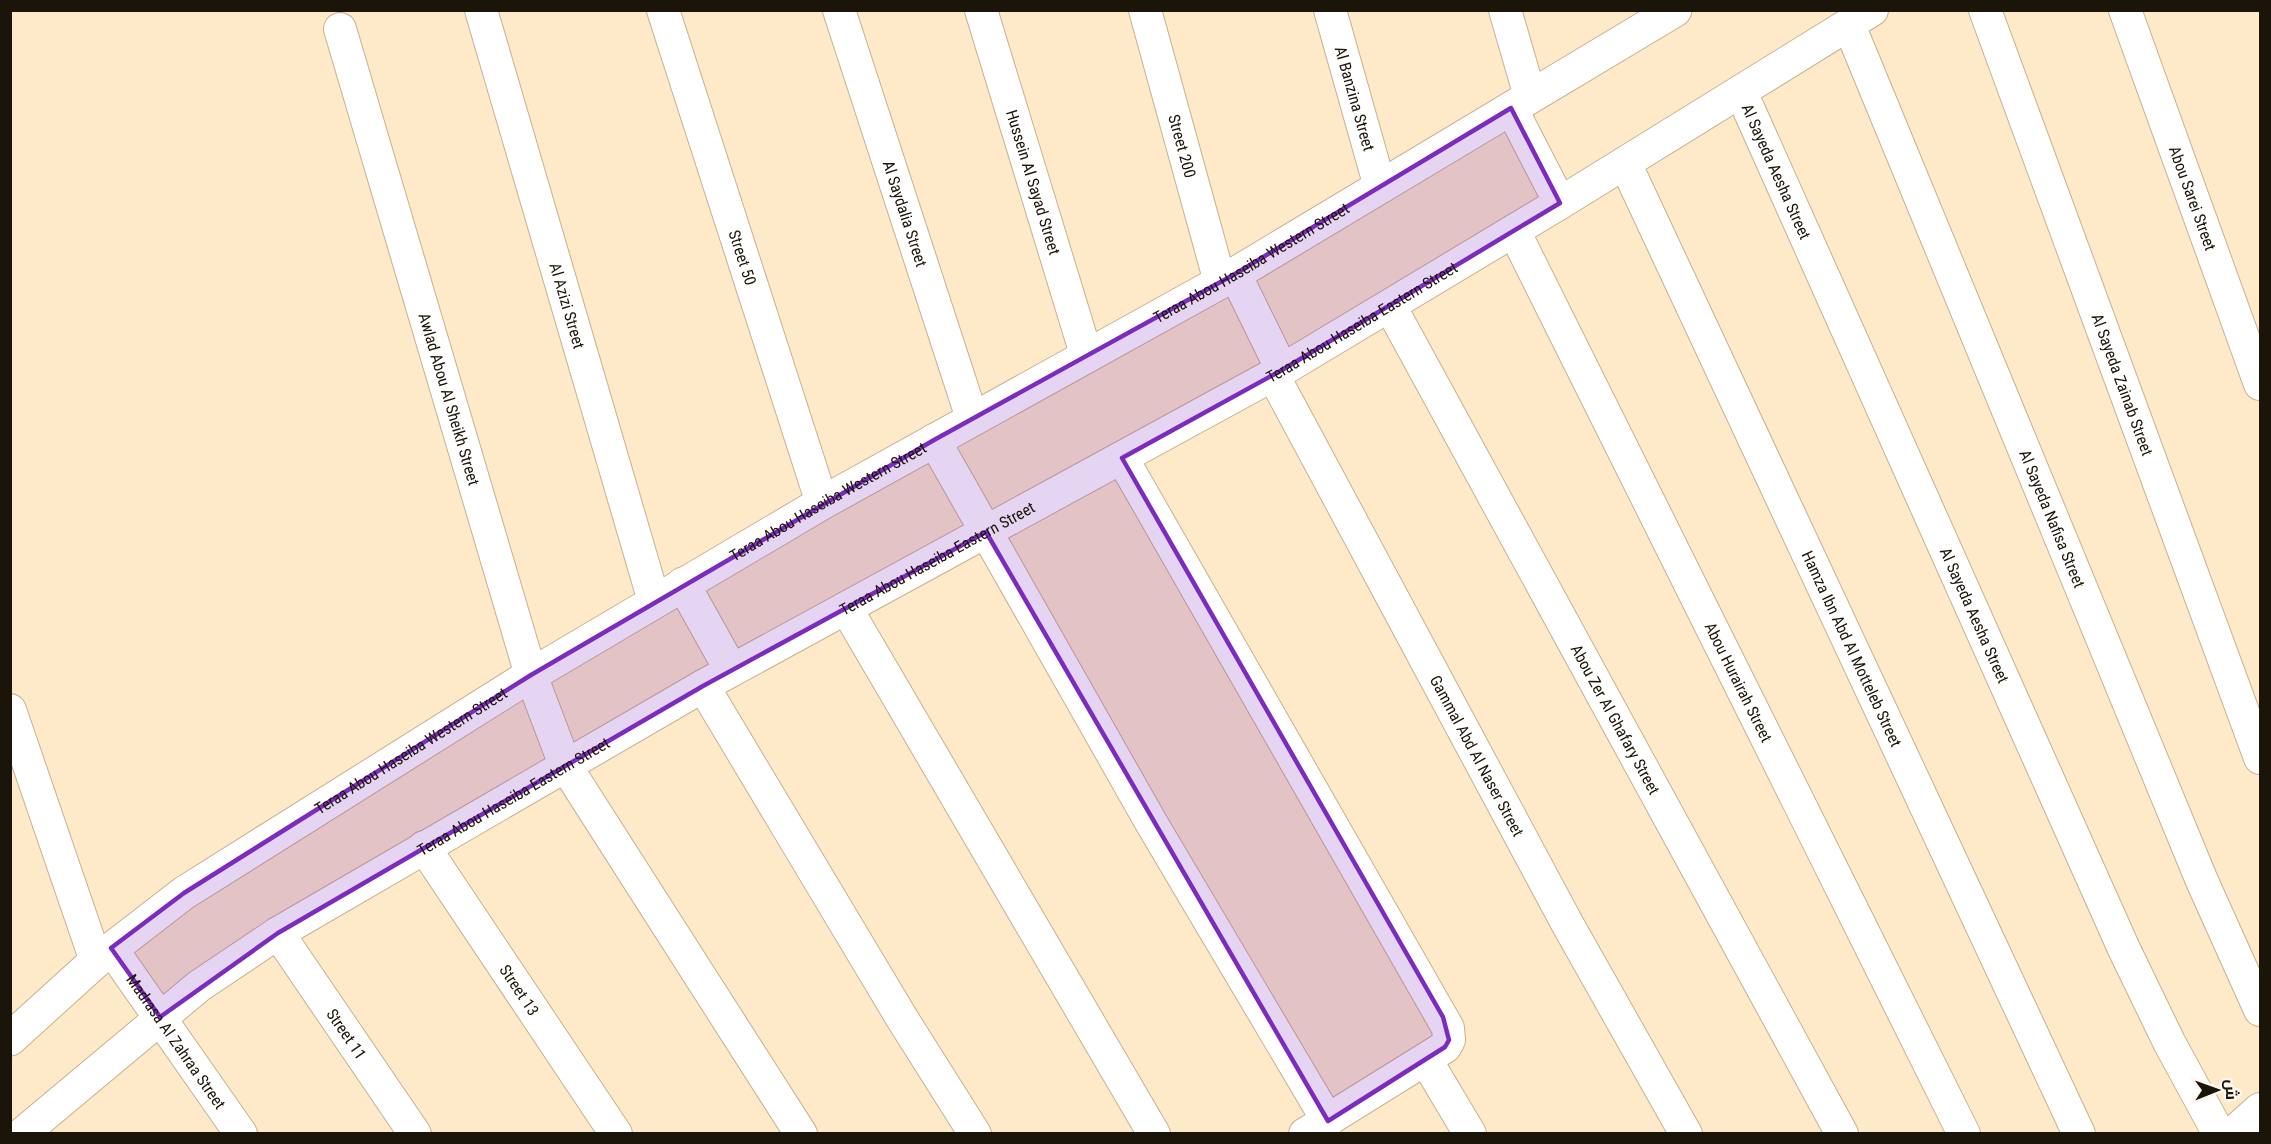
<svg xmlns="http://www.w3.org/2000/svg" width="2271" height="1144" font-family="'Roboto Condensed',Cairo,sans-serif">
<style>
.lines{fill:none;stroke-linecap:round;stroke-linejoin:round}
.street-casing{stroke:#c5b192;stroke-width:34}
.secondary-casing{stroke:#c5b192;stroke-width:35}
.street{stroke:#fff;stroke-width:32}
.secondary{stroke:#fff;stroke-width:33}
.marked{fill:#7b2cbf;fill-opacity:0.2;stroke:#7b2cbf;stroke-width:4.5;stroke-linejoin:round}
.labels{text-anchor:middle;stroke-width:4.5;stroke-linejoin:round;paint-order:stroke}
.street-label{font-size:16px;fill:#1b1408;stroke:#fdf9f2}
</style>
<rect width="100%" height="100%" fill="#fee9c9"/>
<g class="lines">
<defs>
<g id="street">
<path id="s1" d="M481 10 654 601"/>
<path id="s2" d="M663 10 822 503"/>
<path id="s3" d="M839 10 972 418"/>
<path id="s4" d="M981 10 1086 354"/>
<path id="s5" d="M1145 10 1220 282"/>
<path id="s6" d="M1330 10 1380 187"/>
<path d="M1505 10 1530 96"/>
<path id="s7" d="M1985 10 2260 758"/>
<path id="s8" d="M2125 10 2260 384"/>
<path id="s9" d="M1849 25 2202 881 2260 1010"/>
<path id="s10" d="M340 29 531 675 565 765 801 1134"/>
<path id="s11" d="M1741 92 2124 949 2169 1042 2219 1134"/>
<path d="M1511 108 1560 203"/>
<path id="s12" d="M1625 163 2079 1134"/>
<path id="s13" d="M1514 231 1964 1134"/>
<path d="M1235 274 1282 370"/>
<path id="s14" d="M1390 306 1842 1134"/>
<path id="s15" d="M1273 375 1568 925 1686 1134"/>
<path d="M934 440 1152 824 1328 1121"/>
<path d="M1122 458 1448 1028 1449 1040 1445 1047 1305 1134"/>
<path d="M846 608 1154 1134"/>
<path d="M703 686 903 1020 975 1134"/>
<path d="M10 710 96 961"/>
<path id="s16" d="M424 847 616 1134"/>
<path id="s17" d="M278 933 415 1134"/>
<path id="s18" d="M111 948 241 1134"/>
<path d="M1426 1060 1470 1134"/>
<path id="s19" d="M22 1134 199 986 278 933 703 686 1282 370 1560 203 1872 10"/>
<path d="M2232 1134 2260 1109"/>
</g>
<g id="secondary">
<path d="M683 584 731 670"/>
<path id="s20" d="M10 1039 96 961 184 893 531 675 822 503 1235 274 1675 10"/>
</g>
</defs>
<!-- street casing -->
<use href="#street" class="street-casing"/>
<!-- secondary casing -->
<use href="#secondary" class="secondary-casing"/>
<!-- street -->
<use href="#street" class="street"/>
<!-- secondary -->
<use href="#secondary" class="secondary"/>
</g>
<!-- marked area -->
<path class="marked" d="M1511 108 1560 203 1282 370 1122 458 1443 1017 1449 1040 1445 1047 1328 1121 986 532 703 686 278 933 160 1017 111 948 184 893 531 675 934 440 1235 274Z"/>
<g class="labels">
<!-- street labels -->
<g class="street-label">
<text dy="6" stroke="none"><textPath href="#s6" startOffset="92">Al Banzina Street</textPath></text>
<text dy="6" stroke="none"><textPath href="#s5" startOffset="141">Street 200</textPath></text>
<text dy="6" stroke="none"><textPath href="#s11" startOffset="87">Al Sayeda Aesha Street</textPath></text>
<text dy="6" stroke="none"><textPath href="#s4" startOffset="180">Hussein Al Sayad Street</textPath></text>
<text dy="6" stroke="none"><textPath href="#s8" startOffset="200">Abou Sarei Street</textPath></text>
<text dy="6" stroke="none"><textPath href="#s3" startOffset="214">Al Saydalia Street</textPath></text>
<text dy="6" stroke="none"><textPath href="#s2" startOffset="260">Street 50</textPath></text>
<text dy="6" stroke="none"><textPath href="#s20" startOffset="1467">Teraa Abou Haseiba Western Street</textPath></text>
<text dy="6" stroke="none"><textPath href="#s1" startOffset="308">Al Azizi Street</textPath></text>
<text dy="6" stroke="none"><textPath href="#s19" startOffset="1570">Teraa Abou Haseiba Eastern Street</textPath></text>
<text dy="6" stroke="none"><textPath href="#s7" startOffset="399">Al Sayeda Zainab Street</textPath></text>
<text dy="6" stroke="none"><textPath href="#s10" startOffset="386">Awlad Abou Al Sheikh Street</textPath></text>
<text dy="6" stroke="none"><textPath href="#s20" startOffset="981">Teraa Abou Haseiba Western Street</textPath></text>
<text dy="6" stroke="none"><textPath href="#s9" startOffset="534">Al Sayeda Nafisa Street</textPath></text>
<text dy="6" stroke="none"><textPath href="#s19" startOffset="1084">Teraa Abou Haseiba Eastern Street</textPath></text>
<text dy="6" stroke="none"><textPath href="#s11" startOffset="573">Al Sayeda Aesha Street</textPath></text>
<text dy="6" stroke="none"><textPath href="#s12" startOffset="536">Hamza Ibn Abd Al Motteleb Street</textPath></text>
<text dy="6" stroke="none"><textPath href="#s13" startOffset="504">Abou Hurairah Street</textPath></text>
<text dy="6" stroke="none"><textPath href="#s14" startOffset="471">Abou Zer Al Ghafary Street</textPath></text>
<text dy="6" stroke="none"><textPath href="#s20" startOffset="495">Teraa Abou Haseiba Western Street</textPath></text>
<text dy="6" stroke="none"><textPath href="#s15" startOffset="432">Gammal Abd Al Naser Street</textPath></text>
<text dy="6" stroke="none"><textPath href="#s19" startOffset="598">Teraa Abou Haseiba Eastern Street</textPath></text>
<text dy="6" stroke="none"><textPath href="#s16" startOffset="172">Street 13</textPath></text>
<text dy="6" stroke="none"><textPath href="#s17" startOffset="122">Street 11</textPath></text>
<text dy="6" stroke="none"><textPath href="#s18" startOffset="114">Madrasa Al Zahraa Street</textPath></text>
</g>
</g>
<!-- border -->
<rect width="2271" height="1144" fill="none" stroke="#1b1408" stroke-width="24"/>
<!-- north arrow -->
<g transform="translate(2217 1090) rotate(89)" stroke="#fdf9f2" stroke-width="4.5" paint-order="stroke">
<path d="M0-4.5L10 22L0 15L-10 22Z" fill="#1b1408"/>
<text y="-9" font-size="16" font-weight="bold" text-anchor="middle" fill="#1b1408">ش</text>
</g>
</svg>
